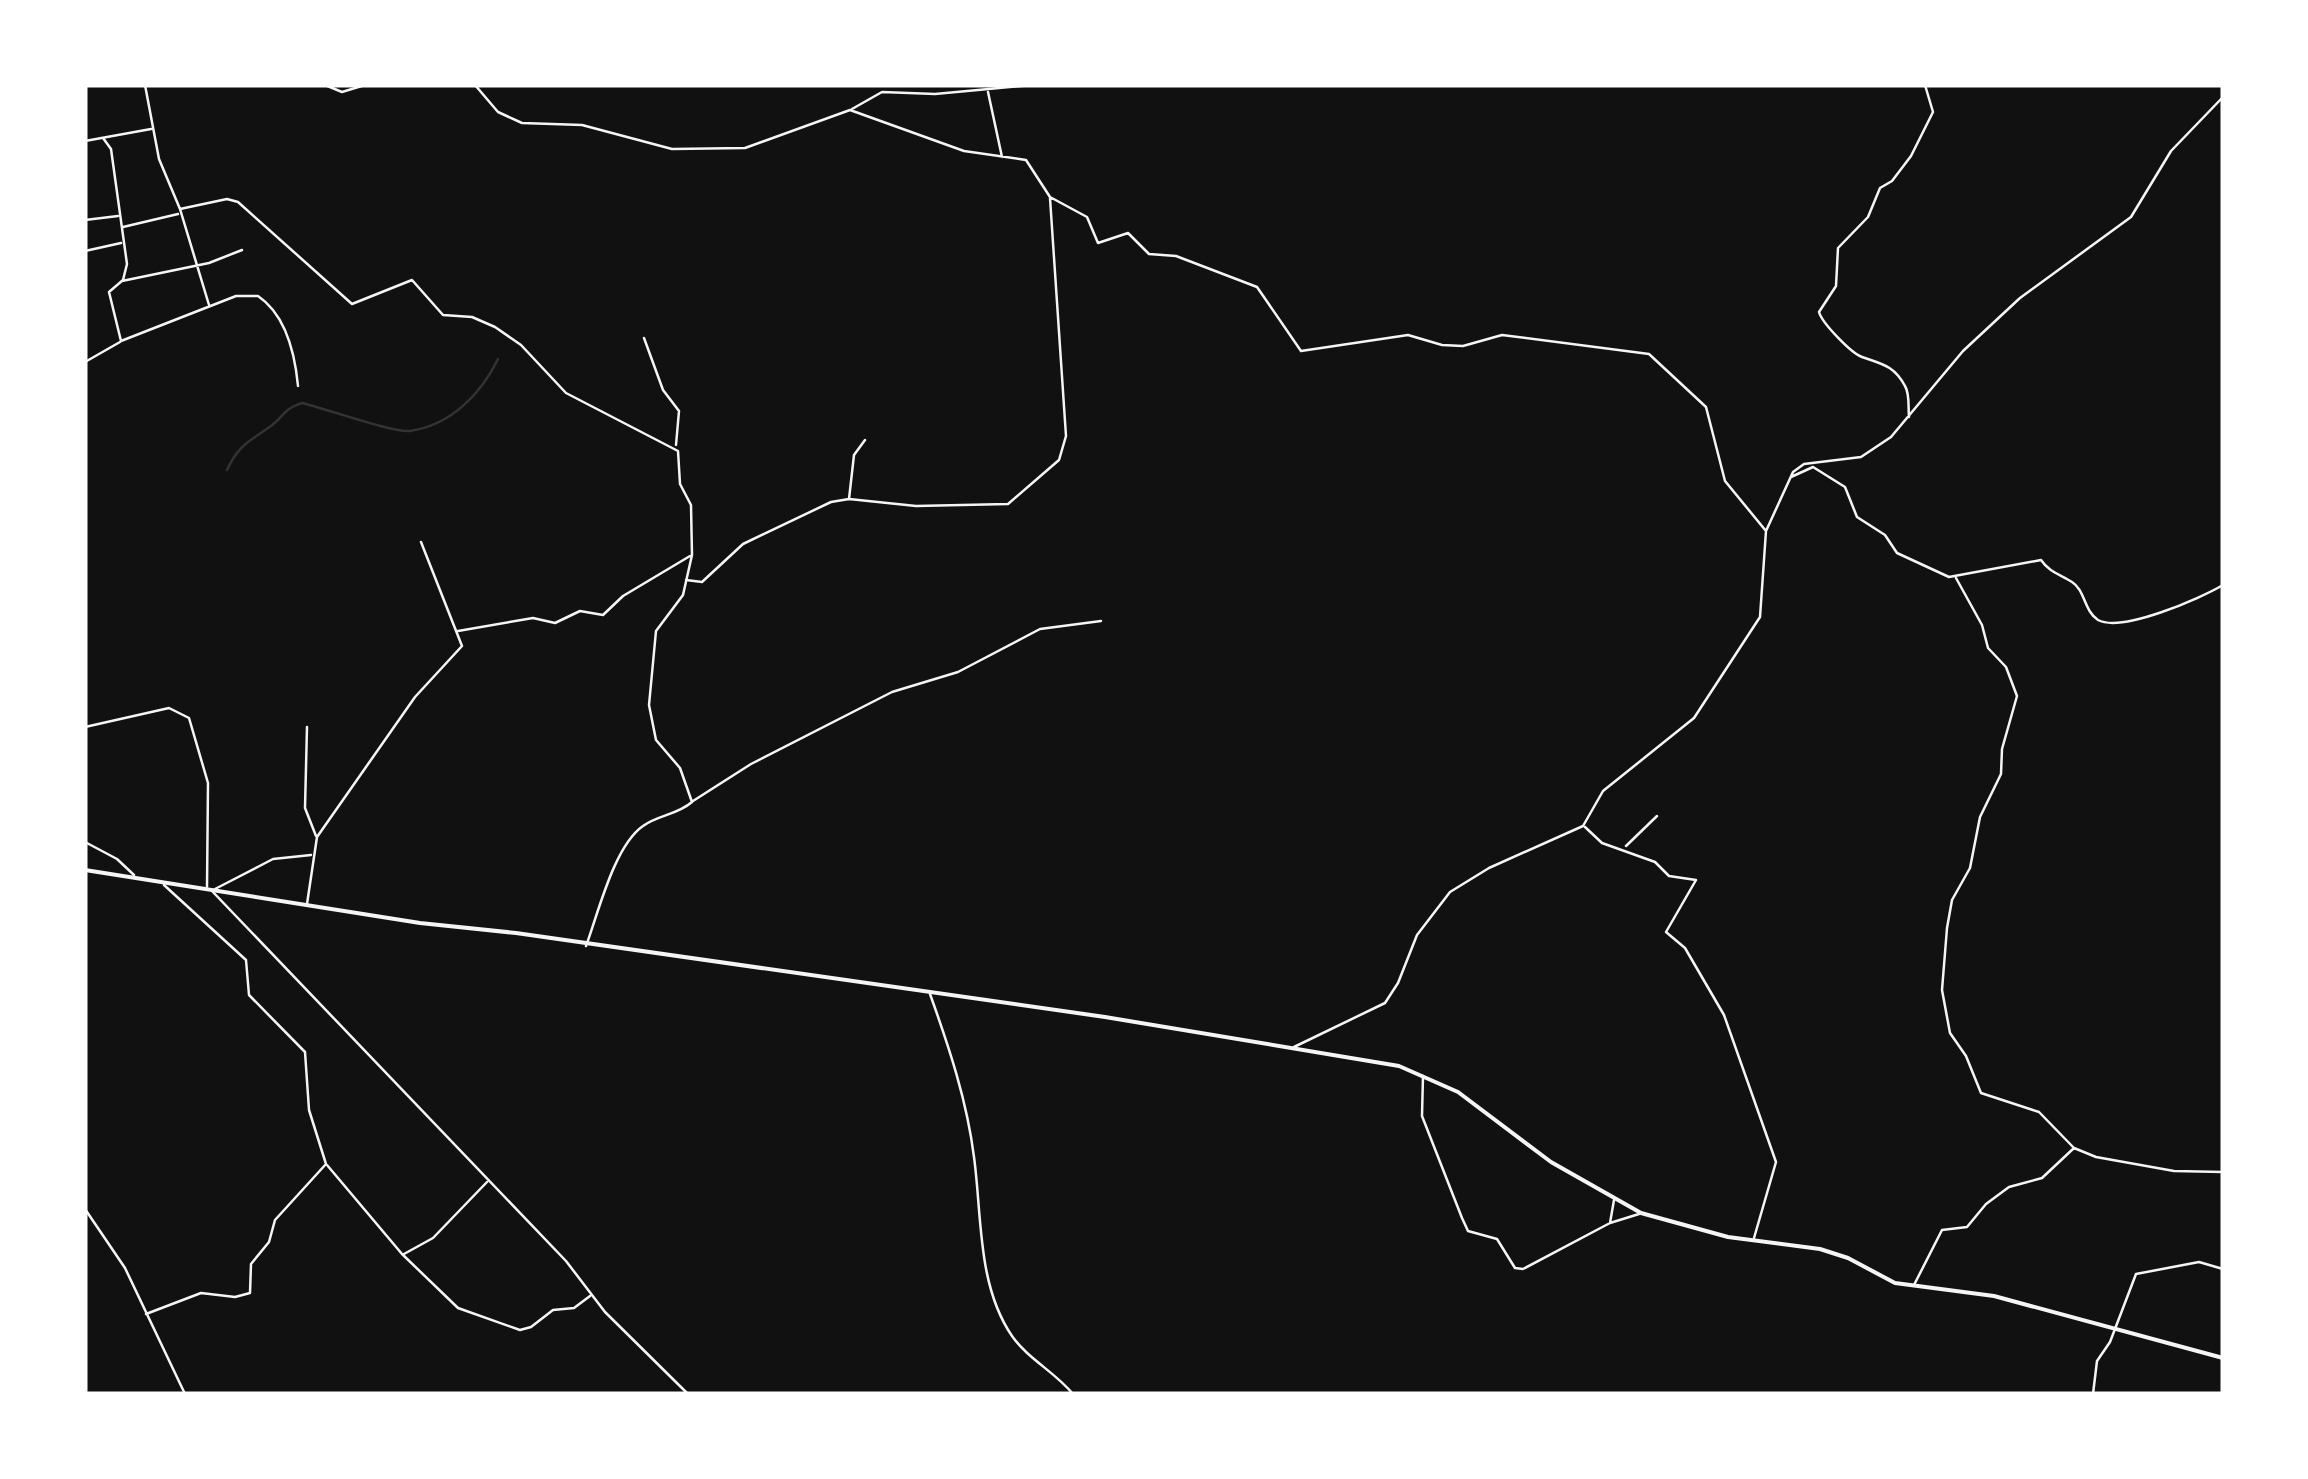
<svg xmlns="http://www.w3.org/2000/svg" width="2308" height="1479" font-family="Inter,sans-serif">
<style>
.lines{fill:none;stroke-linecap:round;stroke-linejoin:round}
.stream{stroke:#333;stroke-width:2.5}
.minor{stroke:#f5f5f5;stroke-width:2.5}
.tertiary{stroke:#f5f5f5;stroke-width:4}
</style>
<rect width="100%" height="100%" fill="#111"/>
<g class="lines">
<!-- stream -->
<path class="stream" d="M227 470C238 445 250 441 271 426 284 416 285 408 302 403 324 408 393 433 410 431 451 425 481 394 498 359"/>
<!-- minor -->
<path class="minor" d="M101 85H116
M145 85 159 159 180 209 209 305
M201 85H218
M325 85 342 92 365 85
M475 85 498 112 522 123 582 125 672 149 745 148 850 110 964 151 1026 160 1050 197 1087 217 1098 243 1128 233 1149 254 1176 256 1257 287 1301 351 1408 335 1442 345 1463 346 1502 335 1649 354 1706 407 1725 481 1766 531
M988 92 1002 157
M852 109 882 92 935 94 1032 85
M103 138 111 149 127 264 123 280 109 292 121 341 236 296H258C286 315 295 354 298 386
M85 141 151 129
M180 209 227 199 238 202 352 304 412 280 443 315 472 317 495 327 521 345 566 393 678 451 680 484 691 505 692 555 683 595 656 631 649 705 656 740 680 768 692 802C677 815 658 815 643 826 614 846 598 914 586 946
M85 220 118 216
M123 227 178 214
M85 251 121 243
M122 281 209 263 242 250
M644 338 663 390 679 411 676 445
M85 362 120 342
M1909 417C1908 408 1910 394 1905 386 1894 365 1881 364 1862 357 1851 353 1822 323 1819 312L1836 286 1838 248 1868 217 1880 188 1892 181 1911 156 1933 112 1925 85
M1791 477 1813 467 1845 487 1857 517 1885 535 1897 553 1949 577 2041 560C2050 573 2060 574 2072 582 2085 590 2084 611 2098 620 2122 633 2201 598 2223 585
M849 499 854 455 865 440
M1956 578 1982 625 1988 648 2006 667 2017 696 2002 749 2001 774 1980 817 1970 868 1952 900 1947 928 1942 990 1950 1033 1966 1056 1981 1093 2039 1112 2074 1148
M686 580 702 582 743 544 831 502 849 499 916 506 1008 504 1059 460 1066 436 1050 198
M458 631 533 618 555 623 580 611 603 615 623 596 690 556
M85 727 169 708 189 718 208 783 207 887
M307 727 305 808 316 836
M693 801 751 764 892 692 958 672 1040 629 1101 621
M1585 827 1602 843 1655 862 1669 876 1696 880 1666 932 1685 948 1724 1015 1776 1162 1754 1238
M85 842 117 859 134 875
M1626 846 1657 816
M215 889 273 859 311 855
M212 891 566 1261 605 1312 688 1394
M307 904 317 837 415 697 462 646 421 542
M930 994C949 1047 967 1101 974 1157 982 1215 977 1285 1012 1336 1028 1359 1055 1372 1073 1394
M1294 1047 1385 1003 1398 983 1417 935 1450 892 1489 868 1583 826 1603 791 1694 718 1760 617 1766 531 1793 472 1804 464 1861 457 1891 437 1963 351 2020 298 2131 217 2171 151 2223 97
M1423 1076 1422 1116 1462 1218 1468 1231 1497 1239 1515 1268 1523 1269 1610 1223 1639 1214
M327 1165 402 1254 458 1308 520 1330 531 1327 553 1310 574 1308 590 1296
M85 1209 125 1268 185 1394
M1610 1223 1614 1200
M404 1254 433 1238 487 1182
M1914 1285 1942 1230 1967 1227 1986 1204 2009 1187 2042 1178 2074 1148 2096 1157 2174 1171 2223 1172
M146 1314 201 1293 235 1297 250 1293 251 1264 269 1242 275 1220 326 1164 309 1110 305 1052 249 995 246 960 164 885
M2093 1394 2097 1361 2110 1342 2136 1274 2199 1262 2223 1269"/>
<!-- tertiary -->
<path class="tertiary" d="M85 870 420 923 516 933 1105 1017 1399 1066 1458 1092 1551 1162 1641 1213 1728 1237 1820 1249 1848 1258 1895 1283 1994 1296 2223 1358"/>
</g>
<!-- border -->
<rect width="2308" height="1479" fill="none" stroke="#ffffff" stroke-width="175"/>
</svg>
